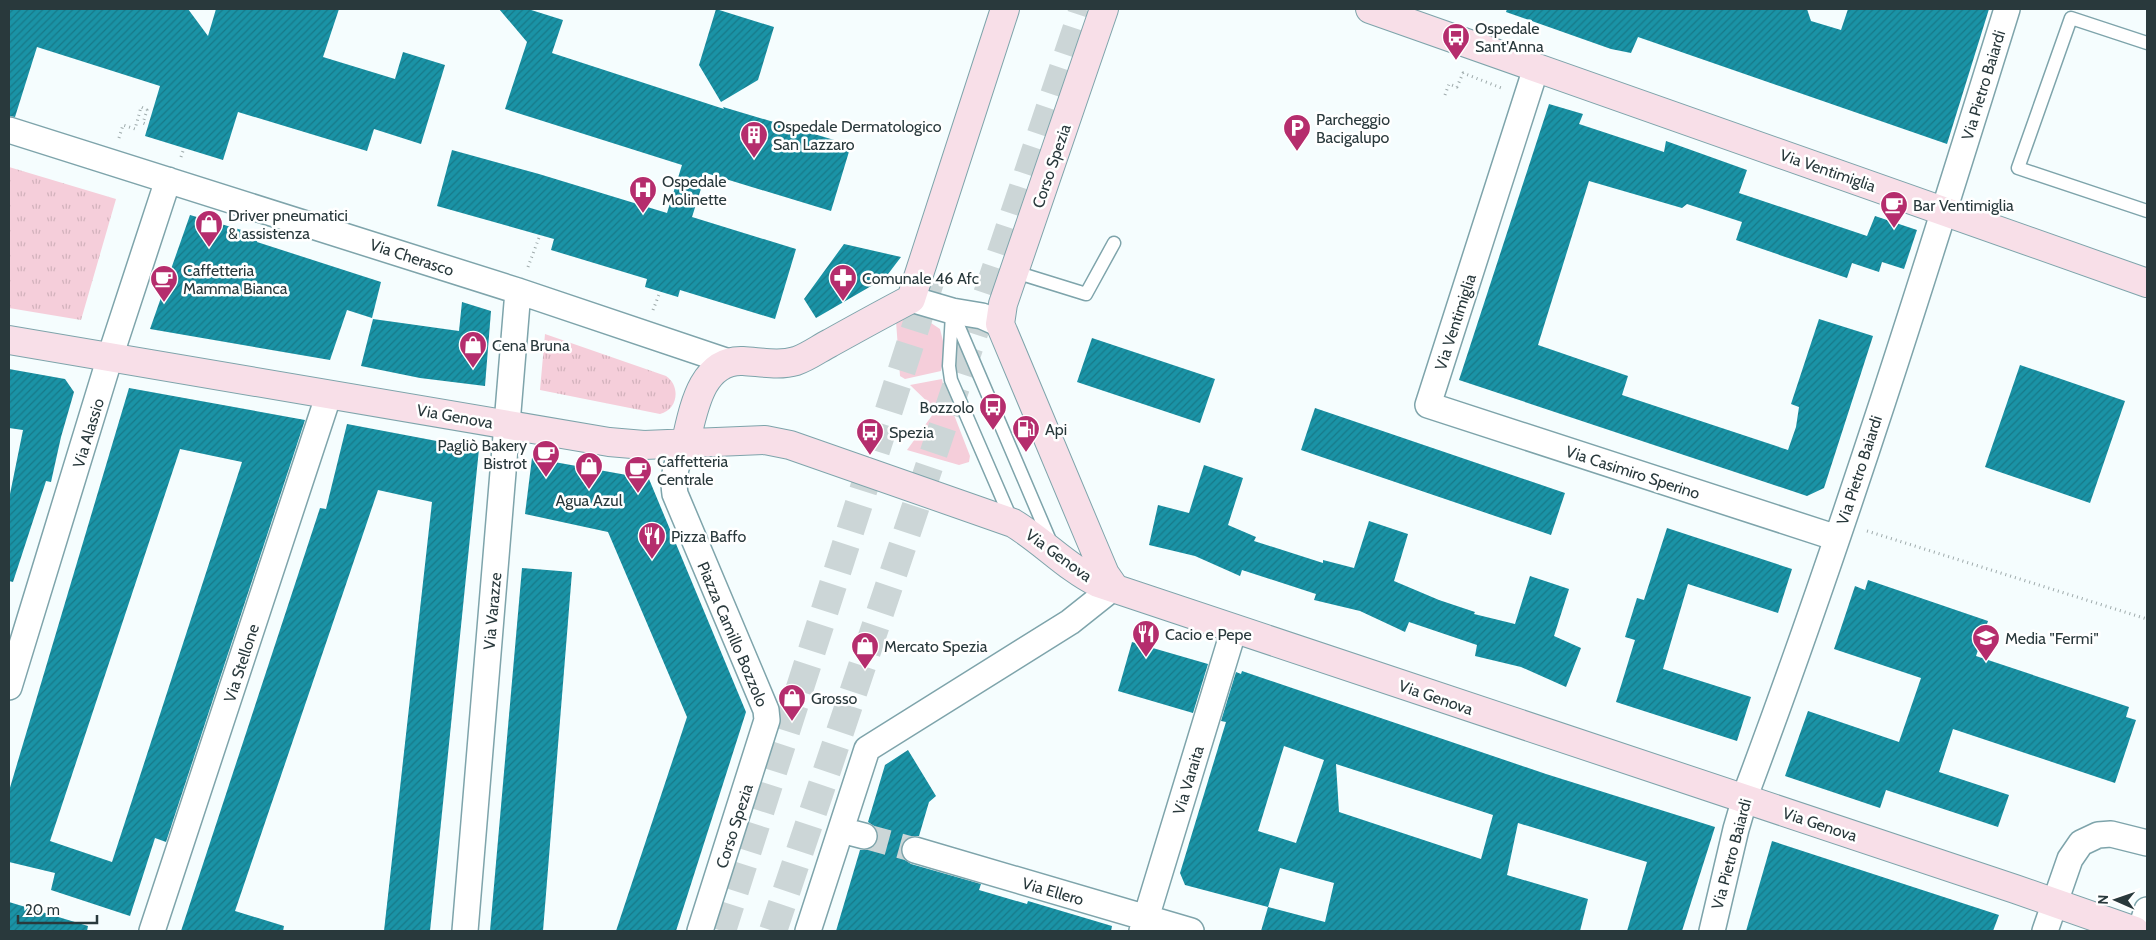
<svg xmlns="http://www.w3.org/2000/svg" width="2156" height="940" font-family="Cabin,sans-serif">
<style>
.grass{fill:#f5ceda}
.park{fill:url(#park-tufts)}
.building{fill:url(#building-hatch);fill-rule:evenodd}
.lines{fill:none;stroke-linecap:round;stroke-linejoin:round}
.street-tunnel{stroke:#ccd6d7;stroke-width:25;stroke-dasharray:25 12;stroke-linecap:butt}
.secondary-tunnel{stroke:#ccd6d7;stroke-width:28;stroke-dasharray:28 14;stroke-linecap:butt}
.lane-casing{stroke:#7ea4ab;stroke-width:15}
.street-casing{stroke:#7ea4ab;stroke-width:28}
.secondary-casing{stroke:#7ea4ab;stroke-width:30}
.path{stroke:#9eaaab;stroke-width:3;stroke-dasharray:1 4;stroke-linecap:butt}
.lane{stroke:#fff;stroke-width:12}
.street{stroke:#fff;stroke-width:25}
.secondary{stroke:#f8dfe8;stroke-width:28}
.labels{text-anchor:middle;stroke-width:5;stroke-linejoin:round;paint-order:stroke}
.poi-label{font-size:16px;fill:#29393c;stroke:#fff;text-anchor:start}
.street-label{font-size:16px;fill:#29393c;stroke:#fff}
</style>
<defs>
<pattern id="park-tufts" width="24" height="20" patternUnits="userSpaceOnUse" patternTransform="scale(1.25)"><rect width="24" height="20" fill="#f5ceda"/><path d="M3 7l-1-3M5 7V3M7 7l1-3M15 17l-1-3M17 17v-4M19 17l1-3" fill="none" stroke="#d2b2bc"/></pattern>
<pattern id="building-hatch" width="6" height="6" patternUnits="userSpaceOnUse" patternTransform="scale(1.25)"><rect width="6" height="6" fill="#1a93a6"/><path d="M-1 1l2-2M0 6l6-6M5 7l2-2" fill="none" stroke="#177988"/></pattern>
</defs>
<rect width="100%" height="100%" fill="#f5fdfe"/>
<!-- grass -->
<path class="grass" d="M907 318 931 323 940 329 945 349 941 371 905 379 900 376 896 321Z
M942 379 944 389 970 456 969 462 959 465 907 450 936 410 910 385Z"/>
<!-- park -->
<path class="park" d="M9 167 116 199 81 320 9 308Z
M545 334 666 376C681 386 678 410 660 414L540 390Z"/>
<!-- building -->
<path class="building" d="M9 9H188L208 36 216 9H339L323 57 395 79 403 52 445 65 421 144 374 129 367 151 238 112 223 160 145 136 160 86 37 47 15 117 9 116Z
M499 9H528L563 20 552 53 724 109 723 107 851 145 831 211 706 173 692 217 796 249 775 319 680 290 678 297 645 287 647 279 551 250 554 239 437 206 452 150 539 174 667 213 682 165 505 109 527 42Z
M716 9 774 27 758 80 721 102 699 65Z
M1507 9H1807L1811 21 1841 30 1848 9H1989L1947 144 1638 37 1631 53 1611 49 1506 12Z
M1549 104 1583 114 1579 124 1664 152 1666 141 1747 170 1739 193 1867 236 1875 216 1917 230 1904 269 1882 262 1879 272 1852 263 1847 278 1736 240 1742 222 1687 204 1682 208 1589 181 1538 345 1628 376 1622 395 1788 450 1796 427 1799 407 1791 404 1819 319 1873 336 1824 488 1807 496 1459 380Z
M190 215 259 235 257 242 381 282 372 318 347 310 330 360 150 329Z
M844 244 901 257 885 278 816 318 804 299Z
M462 302 491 311 485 386 420 378 361 366 373 319 459 331Z
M1092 338 1215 379 1200 423 1077 382Z
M2020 365 2125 401 2090 503 1985 467Z
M9 369 65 379 74 392 61 437 51 482 46 481 13 582 9 581V499L23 430 9 428Z
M129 388 305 420 166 842 155 838 130 916 51 890 55 873 9 862V791ZM180 449 242 462 112 862 50 841Z
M1315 408 1565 493 1551 535 1301 450Z
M347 424 479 449 430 931H384L432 502 378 490 235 911 284 926 283 931H181L320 508 326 509Z
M532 458 649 479 746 712 676 931H616L687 717 608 532 525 514Z
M1204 465 1243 478 1228 525 1256 537 1254 541 1323 563V560L1354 568 1369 521 1408 534 1394 581 1439 600 1475 612 1474 614 1515 624 1530 576 1569 589 1554 636 1581 648 1566 687 1521 667 1475 656 1477 645 1409 622 1405 632 1360 611 1314 600 1316 594 1242 570 1240 576 1195 556 1149 545 1158 505 1189 513Z
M1667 528 1792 569 1778 613 1688 584 1663 669 1751 697 1737 741 1616 702 1635 640 1625 637 1637 598 1644 600Z
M522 568 572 572 543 931H490Z
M1868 580 1988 621 1976 656 2129 707 2126 717 2136 720 2115 783 1953 729 1939 772 2009 795 1998 827 1886 790 1880 808 1785 776 1808 711 1899 742 1921 678 1834 649 1855 586 1865 590Z
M1132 642 1208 664 1193 713 1118 691Z
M1242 671 1546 774 1715 827 1682 931H1627L1647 862 1518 823 1507 875 1588 899 1580 931H1261L1268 907 1185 885 1180 873 1226 722 1221 721 1236 672 1241 674ZM1284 746 1324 760 1296 843 1258 831ZM1336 764 1493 815 1481 859 1339 812ZM1280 868 1334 883 1325 922 1268 907Z
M908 750 936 796 929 802 919 836H911L905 840 901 846V853L905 860 911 864 981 884 979 890 1027 904 1028 901 1112 926 1111 931H836L860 850H868L874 846 878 840V832L874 826 868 822 885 765Z
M1772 841 1999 915 1993 931H1746Z
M9 902 88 926 87 931H9Z"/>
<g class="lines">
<!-- street-tunnel -->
<path class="street-tunnel" d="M864 836 915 850"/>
<!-- secondary-tunnel -->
<path class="secondary-tunnel" d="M722 931 931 279
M773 931 1083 9"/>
<defs>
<path id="lane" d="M2147 43 2071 18 2018 168 2147 211
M1015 272 1086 294 1114 243
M952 311 1051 543
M952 314 949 366 951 380 1012 521"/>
<path id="street" d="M1536 68 1428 405 1837 538
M9 130 518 291 729 362
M911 299 952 311 982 316 1000 324
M685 445C677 462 672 475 675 494L766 710 767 720 700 931
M9 687 110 357 168 180
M841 830 864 836
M915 850 1191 931
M152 931 329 394
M465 931 518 291
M808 931 867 749 1070 622 1114 587
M1142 931 1234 629
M1712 931 1736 829 1748 788C1844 532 1926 270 2007 9
M2045 931 2070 859 2081 843 2098 835 2111 834 2147 843
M2140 931 2147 910"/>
<path id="secondary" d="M1104 9 1003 304 1000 324 1091 541 1105 574 1114 587
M1370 9 2147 283
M9 340 609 442 644 445 765 440 790 445 1013 523C1043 541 1066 567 1098 583L2015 889 2135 931
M685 445C693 413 700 359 743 361 761 362 779 366 796 361 808 357 820 348 830 343 857 328 884 313 911 299L1005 9"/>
</defs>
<!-- lane casing -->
<use href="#lane" class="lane-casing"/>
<!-- street casing -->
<use href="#street" class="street-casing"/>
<!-- secondary casing -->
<use href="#secondary" class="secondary-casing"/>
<!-- path -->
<path class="path" d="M1445 95 1449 84 1457 87 1463 73 1504 89
M119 138 123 125 135 129 141 107 147 110 143 123 148 125
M181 157 184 148
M528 267 540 235
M653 310 660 292
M1867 531 2147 619"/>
<!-- lane -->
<use href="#lane" class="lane"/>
<!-- street -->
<use href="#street" class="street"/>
<!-- secondary -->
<use href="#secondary" class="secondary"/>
</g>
<!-- icons -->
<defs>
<symbol id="bus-pin" viewBox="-11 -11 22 30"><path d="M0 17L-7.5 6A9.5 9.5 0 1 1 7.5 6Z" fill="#b52d6d" stroke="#fff"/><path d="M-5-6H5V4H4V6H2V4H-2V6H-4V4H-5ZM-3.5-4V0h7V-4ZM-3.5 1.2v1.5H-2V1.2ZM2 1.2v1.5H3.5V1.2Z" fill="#fff"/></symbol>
<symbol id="parking-pin" viewBox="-11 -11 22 30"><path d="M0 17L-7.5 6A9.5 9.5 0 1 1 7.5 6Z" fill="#b52d6d" stroke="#fff"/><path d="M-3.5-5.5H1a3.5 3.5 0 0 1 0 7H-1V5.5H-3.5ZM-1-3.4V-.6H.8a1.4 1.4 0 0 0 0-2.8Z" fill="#fff"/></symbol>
<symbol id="building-pin" viewBox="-11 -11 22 30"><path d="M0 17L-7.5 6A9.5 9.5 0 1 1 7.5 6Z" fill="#b52d6d" stroke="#fff"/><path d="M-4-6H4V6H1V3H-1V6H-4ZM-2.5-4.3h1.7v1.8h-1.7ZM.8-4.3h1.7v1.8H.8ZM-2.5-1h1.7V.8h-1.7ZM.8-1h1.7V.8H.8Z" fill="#fff"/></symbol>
<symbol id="hospital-pin" viewBox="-11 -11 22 30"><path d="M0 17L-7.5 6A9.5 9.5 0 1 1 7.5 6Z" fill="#b52d6d" stroke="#fff"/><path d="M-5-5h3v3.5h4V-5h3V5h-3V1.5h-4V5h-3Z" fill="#fff"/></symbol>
<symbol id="cafe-pin" viewBox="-11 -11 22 30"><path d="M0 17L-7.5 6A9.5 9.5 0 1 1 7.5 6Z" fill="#b52d6d" stroke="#fff"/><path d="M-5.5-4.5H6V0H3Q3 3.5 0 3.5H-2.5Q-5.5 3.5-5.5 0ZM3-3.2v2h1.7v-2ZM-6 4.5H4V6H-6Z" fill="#fff"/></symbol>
<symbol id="shop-pin" viewBox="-11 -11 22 30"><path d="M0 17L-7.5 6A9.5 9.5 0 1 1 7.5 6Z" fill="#b52d6d" stroke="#fff"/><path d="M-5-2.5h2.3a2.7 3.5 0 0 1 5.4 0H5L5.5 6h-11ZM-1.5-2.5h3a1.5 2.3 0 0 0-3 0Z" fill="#fff"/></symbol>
<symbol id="pharmacy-pin" viewBox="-11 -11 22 30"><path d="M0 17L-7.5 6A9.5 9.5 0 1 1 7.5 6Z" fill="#b52d6d" stroke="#fff"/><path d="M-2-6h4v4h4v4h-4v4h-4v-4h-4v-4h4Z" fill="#fff"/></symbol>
<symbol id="fuel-pin" viewBox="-11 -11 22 30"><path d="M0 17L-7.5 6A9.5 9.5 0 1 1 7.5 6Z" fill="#b52d6d" stroke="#fff"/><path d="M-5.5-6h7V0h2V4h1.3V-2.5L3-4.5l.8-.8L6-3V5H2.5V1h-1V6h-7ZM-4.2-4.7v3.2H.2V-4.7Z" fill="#fff"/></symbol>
<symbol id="restaurant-pin" viewBox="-11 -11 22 30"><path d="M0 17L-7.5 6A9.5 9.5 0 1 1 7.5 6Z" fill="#b52d6d" stroke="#fff"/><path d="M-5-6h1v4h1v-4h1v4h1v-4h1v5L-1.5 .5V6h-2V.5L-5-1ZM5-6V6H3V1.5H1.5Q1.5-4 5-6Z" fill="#fff"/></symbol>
<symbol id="school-pin" viewBox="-11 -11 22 30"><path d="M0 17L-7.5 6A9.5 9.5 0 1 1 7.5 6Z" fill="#b52d6d" stroke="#fff"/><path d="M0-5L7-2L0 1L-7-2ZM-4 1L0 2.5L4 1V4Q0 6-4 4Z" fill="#fff"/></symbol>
</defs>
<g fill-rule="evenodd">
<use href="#bus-pin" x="1440" y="21" width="32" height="43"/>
<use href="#parking-pin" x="1281" y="112" width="32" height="43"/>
<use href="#building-pin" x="738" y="119" width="32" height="43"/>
<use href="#hospital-pin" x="627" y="174" width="32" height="43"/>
<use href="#cafe-pin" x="1878" y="189" width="32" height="43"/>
<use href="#shop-pin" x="193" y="208" width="32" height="43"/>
<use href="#pharmacy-pin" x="827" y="262" width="32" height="43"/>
<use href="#cafe-pin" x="148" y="263" width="32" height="43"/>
<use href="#shop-pin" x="457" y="329" width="32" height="43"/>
<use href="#bus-pin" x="977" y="391" width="32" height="43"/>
<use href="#fuel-pin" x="1010" y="413" width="32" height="43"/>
<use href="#bus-pin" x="854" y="416" width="32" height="43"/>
<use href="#cafe-pin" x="530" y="438" width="32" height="43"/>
<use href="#shop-pin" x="573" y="450" width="32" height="43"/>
<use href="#cafe-pin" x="622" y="454" width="32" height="43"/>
<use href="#restaurant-pin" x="636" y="520" width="32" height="43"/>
<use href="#restaurant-pin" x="1130" y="618" width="32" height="43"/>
<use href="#school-pin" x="1970" y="622" width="32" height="43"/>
<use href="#shop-pin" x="849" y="630" width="32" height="43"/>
<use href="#shop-pin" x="776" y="682" width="32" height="43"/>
</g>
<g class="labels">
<!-- poi labels -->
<g class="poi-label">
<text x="1475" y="34">Ospedale<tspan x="1475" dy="18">Sant'Anna</tspan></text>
<text x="1316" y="125">Parcheggio<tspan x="1316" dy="18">Bacigalupo</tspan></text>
<text x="773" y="132">Ospedale Dermatologico<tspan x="773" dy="18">San Lazzaro</tspan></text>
<text x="662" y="187">Ospedale<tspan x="662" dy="18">Molinette</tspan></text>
<text x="1913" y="211">Bar Ventimiglia</text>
<text x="228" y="221">Driver pneumatici<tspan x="228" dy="18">&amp; assistenza</tspan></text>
<text x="183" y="276">Caffetteria<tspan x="183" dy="18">Mamma Bianca</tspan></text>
<text x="862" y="284">Comunale 46 Afc</text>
<text x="492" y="351">Cena Bruna</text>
<text x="974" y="413" text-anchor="end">Bozzolo</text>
<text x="1045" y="435">Api</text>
<text x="889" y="438">Spezia</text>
<text x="527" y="451" text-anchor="end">Pagliò Bakery<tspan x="527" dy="18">Bistrot</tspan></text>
<text x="657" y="467">Caffetteria<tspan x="657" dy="18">Centrale</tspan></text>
<text x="589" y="506" text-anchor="middle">Agua Azul</text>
<text x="671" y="542">Pizza Baffo</text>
<text x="1165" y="640">Cacio e Pepe</text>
<text x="2005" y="644">Media "Fermi"</text>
<text x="884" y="652">Mercato Spezia</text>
<text x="811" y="704">Grosso</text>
</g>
<!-- street labels -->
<g class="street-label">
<text transform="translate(1983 85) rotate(-73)" y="6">Via Pietro Baiardi</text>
<text transform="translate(1051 166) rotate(-71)" y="6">Corso Spezia</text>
<text transform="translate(1828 170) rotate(19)" y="6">Via Ventimiglia</text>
<text transform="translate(412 257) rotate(18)" y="6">Via Cherasco</text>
<text transform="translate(1455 322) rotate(-72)" y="6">Via Ventimiglia</text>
<text transform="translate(455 416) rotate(10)" y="6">Via Genova</text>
<text transform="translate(88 433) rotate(-73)" y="6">Via Alassio</text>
<text transform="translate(1859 470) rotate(-72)" y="6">Via Pietro Baiardi</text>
<text transform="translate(1633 472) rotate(18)" y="6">Via Casimiro Sperino</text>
<text transform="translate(1059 555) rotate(36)" y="6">Via Genova</text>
<text transform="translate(492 611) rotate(-85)" y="6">Via Varazze</text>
<text transform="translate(733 634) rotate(67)" y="6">Piazza Camillo Bozzolo</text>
<text transform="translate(241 663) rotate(-72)" y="6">Via Stellone</text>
<text transform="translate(1436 697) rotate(19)" y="6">Via Genova</text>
<text transform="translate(1188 780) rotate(-73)" y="6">Via Varaita</text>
<text transform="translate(1820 824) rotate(18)" y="6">Via Genova</text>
<text transform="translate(734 826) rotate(-72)" y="6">Corso Spezia</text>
<text transform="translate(1731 854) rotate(-75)" y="6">Via Pietro Baiardi</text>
<text transform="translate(1053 891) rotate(16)" y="6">Via Ellero</text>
</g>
</g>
<!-- border -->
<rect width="2156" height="940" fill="none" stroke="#29393c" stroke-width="20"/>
<!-- north arrow -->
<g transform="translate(2116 900) rotate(272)" stroke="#ffffff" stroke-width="4" paint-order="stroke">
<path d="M0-4L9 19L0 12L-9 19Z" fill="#29393c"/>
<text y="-8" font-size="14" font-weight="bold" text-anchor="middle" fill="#29393c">N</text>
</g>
<!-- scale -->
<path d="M18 915v8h79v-8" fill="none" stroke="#29393c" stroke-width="2.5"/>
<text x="25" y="915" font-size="15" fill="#29393c" stroke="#ffffff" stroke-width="4" paint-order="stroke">20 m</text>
</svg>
